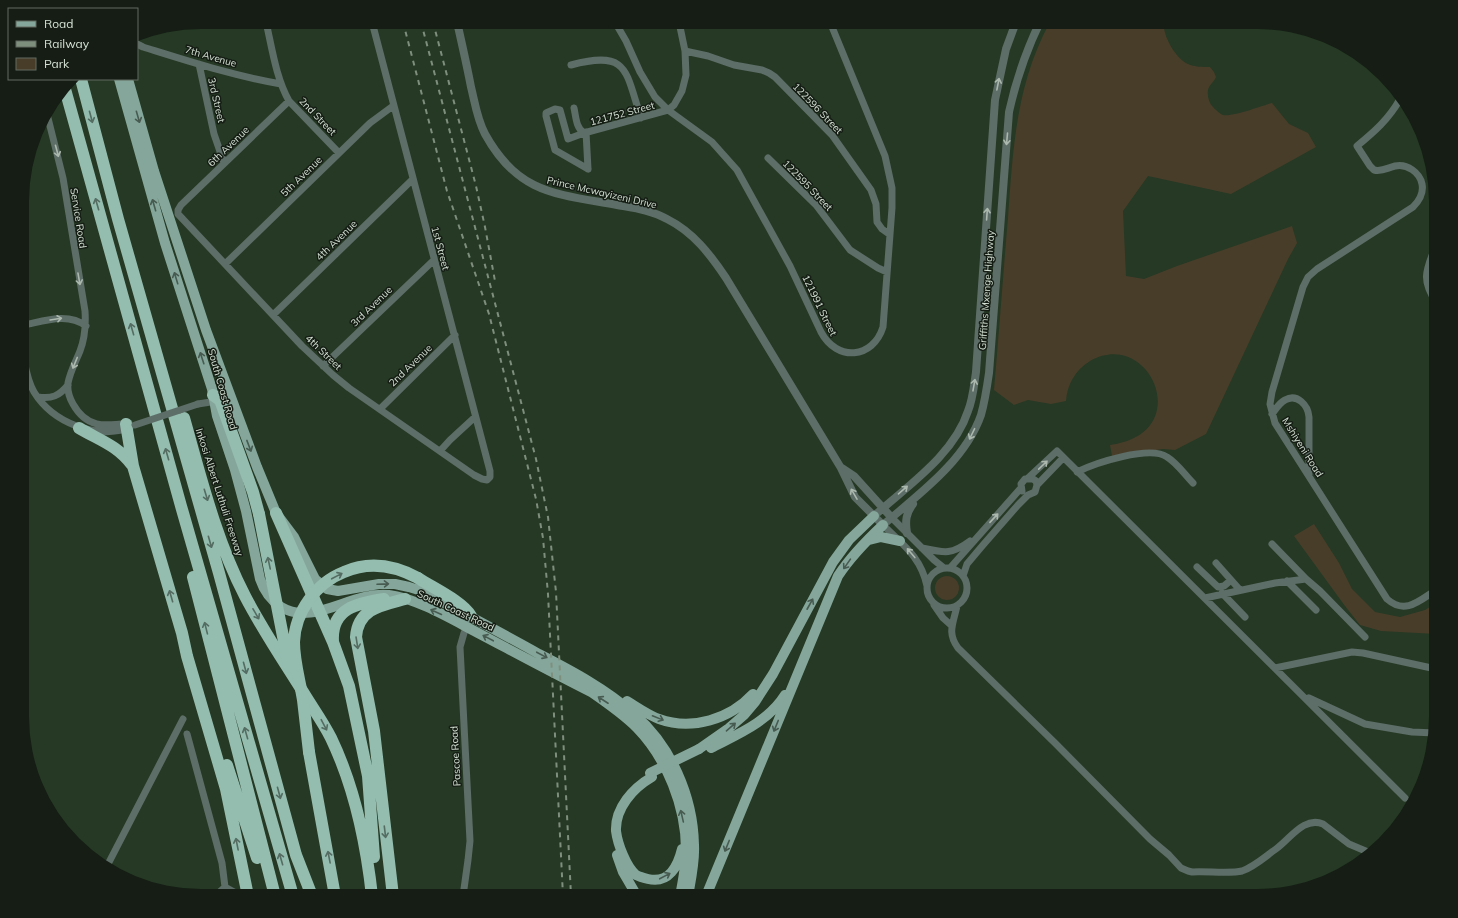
<svg xmlns="http://www.w3.org/2000/svg" width="1458" height="918" font-family="Mulish,sans-serif">
<style>
.green{fill:#483d29}
.lines{fill:none;stroke-linecap:round;stroke-linejoin:round}
.minor{stroke:#5d6d67;stroke-width:7}
.tertiary{stroke:#5d6d67;stroke-width:8}
.primary{stroke:#85a69b;stroke-width:10}
.motorway{stroke:#94bcaf;stroke-width:12}
.rail{stroke:#7f8f7e;stroke-width:2;stroke-dasharray:5 5;stroke-linecap:butt}
.minor-bridge{stroke:#5d6d67;stroke-width:7}
.primary-bridge{stroke:#85a69b;stroke-width:10}
.motorway-bridge{stroke:#94bcaf;stroke-width:12}
.oneway{stroke:#abb8ae}
.oneway2{stroke:#546c62}
.oneway3{stroke:#475b51}
.labels{text-anchor:middle;stroke-width:3;stroke-linejoin:round;paint-order:stroke}
.street-label{font-size:10px;fill:#d5e1d4;stroke:#151d14}
</style>
<rect width="100%" height="100%" fill="#253924"/>
<!-- green -->
<path class="green" d="M1050 22H1164C1162 35 1176 59 1188 64 1194 67 1203 67 1210 67L1214 72 1216 77C1214 82 1209 85 1208 90 1207 96 1209 103 1213 107 1216 110 1220 114 1223 115 1233 117 1261 106 1272 103L1289 124 1308 133 1316 147 1231 194 1148 176 1123 211 1126 276 1144 279 1177 266 1292 226 1297 243 1288 259 1206 434 1175 450 1163 449 1112 456 1110 445C1197 434 1150 327 1090 361 1075 370 1067 385 1066 401L1051 404 1028 400 1014 405 994 390C999 333 1003 276 1008 218 1013 149 1016 84 1050 22Z
M1314 524 1339 563 1352 589 1375 612 1400 617 1425 610 1436 603V634L1381 631 1360 625 1345 606 1294 536Z
M935 588a12 12 0 1 1 24 0a12 12 0 1 1-24 0Z"/>
<g class="lines">
<!-- minor -->
<path class="minor" d="M266 22C272 48 276 78 289 101L339 153
M615 22 626 41 640 72 655 97 668 110 712 142 737 170 790 266 821 332C837 362 873 359 883 327L892 208V188L885 156 830 22
M137 44 143 47C188 61 234 76 281 84
M685 51 708 56 734 65 762 70 769 73 775 77 832 135 871 190 876 204 877 222 882 229 889 234
M199 64 214 134 224 163
M571 65C629 50 625 70 641 118
M1400 99C1389 119 1374 132 1357 146L1370 166 1374 170C1382 172 1387 168 1395 166 1407 163 1420 173 1422 184 1424 194 1419 201 1413 207L1317 269 1308 277 1303 287 1272 392 1270 404 1275 423 1387 599C1405 615 1419 601 1436 590
M289 101 181 205 178 210V214L302 346 333 375 349 388 474 475 482 479 487 480 490 477V471L372 22
M574 108C576 117 576 128 584 133L668 110 674 105 682 91 686 75 685 51 679 22
M47 114 63 178 85 311C86 326 85 338 80 351 76 361 70 372 68 383 67 391 69 397 73 404 87 429 105 426 129 423
M586 132 588 169
M584 133 568 139 560 110 555 109 546 113V116L555 150 588 169
M768 158 816 205 850 250 878 268 887 272
M1436 245C1427 269 1420 278 1436 302
M225 264 370 123 393 106
M273 315 413 179
M24 325C44 321 68 312 86 326
M24 360C26 371 28 382 34 392 53 423 95 439 130 428
M323 366 434 260
M38 397C52 399 59 396 68 385
M198 404 217 401
M380 409 455 335
M1272 414C1276 409 1279 403 1285 400 1297 393 1308 405 1309 417V476
M440 451 450 440 475 417
M1077 472C1095 463 1150 445 1167 457 1177 463 1185 475 1193 483
M1028 478 1057 451 1405 798
M1022 491 1021 484 1025 479H1033L1036 481 1037 485
M892 518 934 560 944 568
M883 525C903 545 921 557 927 586
M1272 544 1306 579
M922 548C945 553 951 555 970 541
M1216 563 1240 590
M1197 567 1218 587 1224 586 1231 580
M927 588a20 20 0 1 1 40 0a20 20 0 1 1-40 0Z
M950 568 1021 488
M963 576 967 564 983 545 1018 505 1028 495 1035 492 1037 485 1063 458
M1287 581 1316 610
M1222 593 1245 617
M1205 598 1275 583 1306 579 1320 591 1365 637
M934 605 943 618 952 626
M957 606C953 624 947 633 958 648L1055 743 1150 839 1169 855 1181 868 1188 871 1192 872C1206 871 1231 874 1242 871 1254 867 1266 856 1276 849 1290 839 1304 816 1323 824L1349 844 1368 852
M1275 668 1352 652 1363 653 1436 669
M1309 698 1365 724 1412 732 1435 733
M187 734 222 863 225 887 215 896
M106 868 183 719
M225 887 234 892 235 896
M463 896 468 860 470 841 460 647 464 633 471 616"/>
<!-- tertiary -->
<path class="tertiary" d="M457 22C462 44 467 66 471 87 475 103 477 119 485 134 518 194 556 194 617 205 634 208 651 210 667 219 693 232 710 254 726 278L841 468 855 497 883 525C919 494 965 461 981 415 985 401 987 387 989 373L1009 112C1016 80 1026 51 1040 22
M842 468 854 476 892 518
M874 516C907 486 954 455 968 411 973 399 974 385 976 372L995 100 1006 49 1016 22
M907 533C905 521 906 513 913 504"/>
<!-- primary -->
<path class="primary" d="M119 79 165 243 212 389 217 416 235 470 246 511 260 579C264 591 270 600 281 607 314 627 351 591 389 595 416 598 453 620 478 633 516 653 553 673 591 692 607 703 623 714 637 728 667 759 686 807 686 850 686 866 683 881 680 896
M128 79 154 171 206 330 257 467 276 513 294 537 315 579 327 589 338 591 379 584H395L409 587 422 591C461 612 500 632 539 654 572 671 606 689 634 714 671 746 693 796 694 845 695 862 691 879 688 896
M869 540 881 537 900 541
M627 701C637 707 648 715 659 719 692 731 730 719 753 694
M711 748C738 734 768 722 785 695
M699 749 729 728 744 715 755 702 773 674 833 562 849 540 874 516
M652 777C633 788 615 808 616 831 617 839 620 848 623 855 626 862 630 870 636 875 640 877 644 878 648 879 669 884 678 866 682 849
M617 855 623 872 637 896
M706 896 838 576C851 556 866 541 883 525"/>
<!-- motorway -->
<path class="motorway" d="M81 79 118 219 219 573 296 855 312 896
M65 89 181 506 293 896
M213 395 220 400 253 492 259 514
M184 418C201 478 216 540 245 596 262 629 283 660 303 692 312 707 323 722 331 738 355 788 366 841 372 896
M126 424 133 466 182 633 187 656 226 789 248 896
M79 428C99 440 117 445 132 465
M276 513 333 642 349 686 368 776 374 857
M193 577 275 896
M418 578C433 588 462 601 471 616
M333 641C331 608 358 603 384 599
M309 752 335 896
M227 765 257 858
M393 896 374 731 356 637C358 608 383 605 405 599"/>
<!-- rail -->
<path class="rail" d="M403 22 447 191 489 314 536 499 543 538 548 594 563 896
M421 22 536 459 548 517 556 592 571 896
M433 22 476 186 485 227 495 281"/>
<!-- minor-bridge -->
<path class="minor-bridge" d="M135 425 198 404"/>
<!-- primary-bridge -->
<path class="primary-bridge" d="M650 773 699 749"/>
<!-- motorway-bridge -->
<path class="motorway-bridge" d="M259 514 289 667
M309 752C307 734 305 717 303 700 300 681 294 662 294 642 295 612 316 583 344 572 369 561 394 565 418 578"/>
</g>
<!-- one-way arrows -->
<defs><path id="oneway-shaft" d="M-6 0H5M1.5-3L5.5 0L1.5 3" fill="none" stroke-width="1.6" stroke-linecap="round" stroke-linejoin="round"/></defs>
<g class="oneway">
<use href="#oneway-shaft" transform="translate(998 84) rotate(-79)"/>
<use href="#oneway-shaft" transform="translate(1007 139) rotate(95)"/>
<use href="#oneway-shaft" transform="translate(57 151) rotate(75)"/>
<use href="#oneway-shaft" transform="translate(987 214) rotate(-86)"/>
<use href="#oneway-shaft" transform="translate(79 279) rotate(80)"/>
<use href="#oneway-shaft" transform="translate(56 319) rotate(-9)"/>
<use href="#oneway-shaft" transform="translate(75 363) rotate(112)"/>
<use href="#oneway-shaft" transform="translate(974 385) rotate(-80)"/>
<use href="#oneway-shaft" transform="translate(972 434) rotate(116)"/>
<use href="#oneway-shaft" transform="translate(1043 465) rotate(-44)"/>
<use href="#oneway-shaft" transform="translate(903 490) rotate(-41)"/>
<use href="#oneway-shaft" transform="translate(854 494) rotate(-120)"/>
<use href="#oneway-shaft" transform="translate(994 518) rotate(-47)"/>
<use href="#oneway-shaft" transform="translate(911 553) rotate(-130)"/>
</g>
<g class="oneway2">
<use href="#oneway-shaft" transform="translate(91 117) rotate(75)"/>
<use href="#oneway-shaft" transform="translate(97 204) rotate(-106)"/>
<use href="#oneway-shaft" transform="translate(132 329) rotate(-106)"/>
<use href="#oneway-shaft" transform="translate(167 454) rotate(-106)"/>
<use href="#oneway-shaft" transform="translate(206 495) rotate(73)"/>
<use href="#oneway-shaft" transform="translate(210 542) rotate(74)"/>
<use href="#oneway-shaft" transform="translate(269 563) rotate(-102)"/>
<use href="#oneway-shaft" transform="translate(337 576) rotate(-28)"/>
<use href="#oneway-shaft" transform="translate(171 596) rotate(-106)"/>
<use href="#oneway-shaft" transform="translate(256 614) rotate(60)"/>
<use href="#oneway-shaft" transform="translate(206 628) rotate(-104)"/>
<use href="#oneway-shaft" transform="translate(357 643) rotate(81)"/>
<use href="#oneway-shaft" transform="translate(245 668) rotate(75)"/>
<use href="#oneway-shaft" transform="translate(324 725) rotate(62)"/>
<use href="#oneway-shaft" transform="translate(246 733) rotate(-106)"/>
<use href="#oneway-shaft" transform="translate(279 793) rotate(75)"/>
<use href="#oneway-shaft" transform="translate(385 832) rotate(83)"/>
<use href="#oneway-shaft" transform="translate(237 844) rotate(-101)"/>
<use href="#oneway-shaft" transform="translate(329 857) rotate(-101)"/>
<use href="#oneway-shaft" transform="translate(281 859) rotate(-106)"/>
</g>
<g class="oneway3">
<use href="#oneway-shaft" transform="translate(138 117) rotate(74)"/>
<use href="#oneway-shaft" transform="translate(154 205) rotate(-106)"/>
<use href="#oneway-shaft" transform="translate(176 278) rotate(-107)"/>
<use href="#oneway-shaft" transform="translate(202 358) rotate(-108)"/>
<use href="#oneway-shaft" transform="translate(249 446) rotate(69)"/>
<use href="#oneway-shaft" transform="translate(847 564) rotate(125)"/>
<use href="#oneway-shaft" transform="translate(383 584) rotate(-2)"/>
<use href="#oneway-shaft" transform="translate(810 604) rotate(-61)"/>
<use href="#oneway-shaft" transform="translate(436 612) rotate(-156)"/>
<use href="#oneway-shaft" transform="translate(488 638) rotate(-152)"/>
<use href="#oneway-shaft" transform="translate(542 655) rotate(28)"/>
<use href="#oneway-shaft" transform="translate(603 700) rotate(-147)"/>
<use href="#oneway-shaft" transform="translate(658 718) rotate(22)"/>
<use href="#oneway-shaft" transform="translate(776 726) rotate(112)"/>
<use href="#oneway-shaft" transform="translate(731 727) rotate(-41)"/>
<use href="#oneway-shaft" transform="translate(682 816) rotate(-103)"/>
<use href="#oneway-shaft" transform="translate(727 846) rotate(112)"/>
<use href="#oneway-shaft" transform="translate(665 876) rotate(-28)"/>
</g>
<g class="labels">
<!-- street labels -->
<g class="street-label">
<text transform="translate(211 56) rotate(16)" y="4">7th Avenue</text>
<text transform="translate(217 100) rotate(77)" y="4">3rd Street</text>
<text transform="translate(818 108) rotate(46)" y="4">122596 Street</text>
<text transform="translate(622 113) rotate(-15)" y="4">121752 Street</text>
<text transform="translate(318 116) rotate(46)" y="4">2nd Street</text>
<text transform="translate(228 146) rotate(-44)" y="4">6th Avenue</text>
<text transform="translate(301 176) rotate(-44)" y="4">5th Avenue</text>
<text transform="translate(808 185) rotate(46)" y="4">122595 Street</text>
<text transform="translate(602 192) rotate(13)" y="4">Prince Mcwayizeni Drive</text>
<text transform="translate(79 218) rotate(81)" y="4">Service Road</text>
<text transform="translate(336 240) rotate(-44)" y="4">4th Avenue</text>
<text transform="translate(441 248) rotate(75)" y="4">1st Street</text>
<text transform="translate(986 290) rotate(-86)" y="4">Griffiths Mxenge Highway</text>
<text transform="translate(820 305) rotate(64)" y="4">121991 Street</text>
<text transform="translate(371 306) rotate(-44)" y="4">3rd Avenue</text>
<text transform="translate(324 352) rotate(44)" y="4">4th Street</text>
<text transform="translate(410 365) rotate(-44)" y="4">2nd Avenue</text>
<text transform="translate(223 389) rotate(74)" y="4">South Coast Road</text>
<text transform="translate(1303 447) rotate(58)" y="4">Mshiyeni Road</text>
<text transform="translate(220 492) rotate(72)" y="4">Inkosi Albert Luthuli Freeway</text>
<text transform="translate(456 610) rotate(25)" y="4">South Coast Road</text>
<text transform="translate(455 756) rotate(-93)" y="4">Pascoe Road</text>
</g>
</g>
<!-- crop -->
<path d="M0 0H1458V918H0ZM201 29H1257A172 172 0 0 1 1429 201V717A172 172 0 0 1 1257 889H201A172 172 0 0 1 29 717V201A172 172 0 0 1 201 29Z" fill="#151d14" fill-rule="evenodd"/>
<!-- legend -->
<rect x="8" y="8" width="130" height="72" fill="#151d14" stroke="#626b61"/>
<rect x="16" y="21" width="20" height="6" fill="#85a69b" stroke="#626b61"/>
<text x="44" y="28" font-size="12" fill="#d5e1d4">Road</text>
<rect x="16" y="41" width="20" height="6" fill="#7f8f7e" stroke="#626b61"/>
<text x="44" y="48" font-size="12" fill="#d5e1d4">Railway</text>
<rect x="16" y="58" width="20" height="12" fill="#483d29" stroke="#626b61"/>
<text x="44" y="68" font-size="12" fill="#d5e1d4">Park</text>
</svg>
